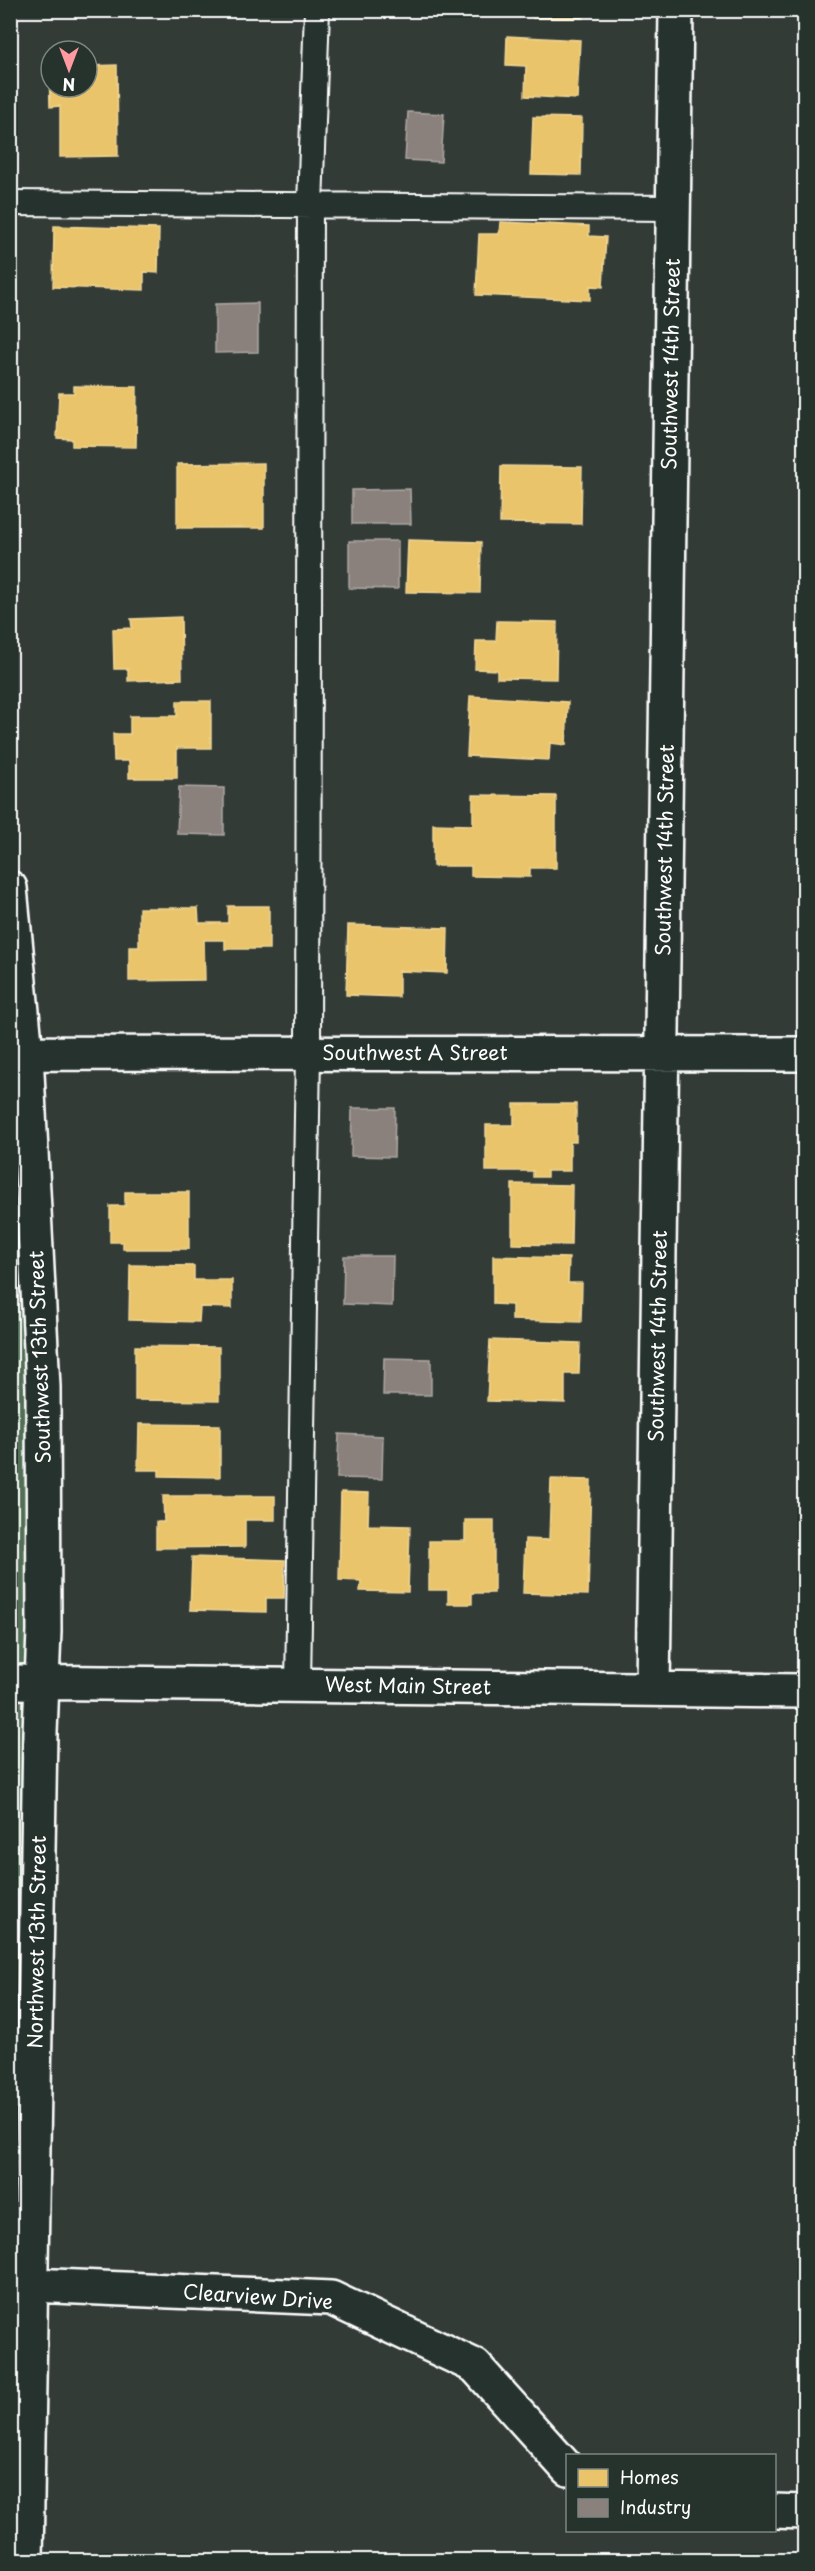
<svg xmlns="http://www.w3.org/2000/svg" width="815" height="2571" font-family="'Playpen Sans',sans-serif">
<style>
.green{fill:#527057;stroke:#a8b8ab;stroke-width:1.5}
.homes{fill:#e9c46a;stroke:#f0d697;stroke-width:1.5}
.industry{fill:#8a817c;stroke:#ada7a3;stroke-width:1.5}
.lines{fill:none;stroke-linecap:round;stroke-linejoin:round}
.lane-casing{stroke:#fff;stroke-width:28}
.street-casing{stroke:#fff;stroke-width:38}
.lane{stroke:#26332d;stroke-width:24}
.street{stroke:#26332d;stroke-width:33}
.labels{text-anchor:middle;stroke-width:6;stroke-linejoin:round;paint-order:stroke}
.street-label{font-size:20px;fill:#fff;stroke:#26332d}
</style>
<rect width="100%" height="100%" fill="#333b37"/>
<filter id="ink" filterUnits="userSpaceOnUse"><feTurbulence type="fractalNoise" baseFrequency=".0167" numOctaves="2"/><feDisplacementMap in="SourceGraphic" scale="12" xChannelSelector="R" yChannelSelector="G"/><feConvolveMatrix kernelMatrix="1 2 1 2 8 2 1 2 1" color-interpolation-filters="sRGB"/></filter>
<g filter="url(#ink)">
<!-- green -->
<path class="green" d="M10 888 43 1387 10 2560Z"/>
<!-- homes -->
<path class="homes" d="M533 10H583V18H533Z
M507 36 580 40 577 99 525 96 526 66 506 65Z
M117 65 118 156 60 157V106L50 107 49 66 51 87H87V66Z
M533 117 582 118 581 175 531 174Z
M500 222 589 226V236L606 237 603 287 590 286V300L476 295 479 234H499Z
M54 226 159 229 158 273 144 272V290L53 287Z
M74 386 137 387 136 447 72 446V439L57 438 59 393H74Z
M264 463V528H177V464Z
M501 466 582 467 581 524 500 523Z
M408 540 481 542 480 593 406 592Z
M181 617 182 679 128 681V669H114L113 629 132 628 131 619Z
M497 621 557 622 556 679 497 678V670L475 669 476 641H496Z
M470 696 568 702 566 745 550 743 549 760 467 756Z
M177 701H211V748H177V778H129V761H114L113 734H130V716H177Z
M473 795 556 796V868H530V877L471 876V866H433V824L473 825Z
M228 906H269V949H225V940H204L205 980 129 981V947H139V908H198L199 923H228Z
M348 925 448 928 447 973 399 971V997L346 995Z
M514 1104H576V1142H570V1171H547V1177H533V1171H486V1125H514Z
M512 1184 572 1185 571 1245 512 1244Z
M125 1192H189V1249H123V1242H110V1206H125Z
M493 1256 569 1258 568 1283H582L581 1322 512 1320V1305L493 1304Z
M130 1265 194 1266V1280H232V1308L200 1307 199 1322 129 1320Z
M490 1340 580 1343 579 1374H565V1403L487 1401Z
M135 1346 219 1347V1401L135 1400Z
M139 1424 220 1425V1477L159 1476V1470H138Z
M551 1479 591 1480 588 1595 523 1593 525 1539 549 1540Z
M341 1492 369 1493 368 1525 410 1526 408 1592 360 1591 361 1581 339 1580Z
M163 1496H275V1520H245V1547L156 1548V1522H164Z
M465 1520H494V1593H472V1604H448V1590H429V1541H465Z
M192 1557 285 1560 284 1598H266V1612L190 1610Z"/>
<!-- industry -->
<path class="industry" d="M408 112 444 114 441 162 405 160Z
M258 303V352L215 353V304Z
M410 489 411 524H352V490Z
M349 541H398V589L349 588Z
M179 787 224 788V835L177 834Z
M352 1108H395L394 1157 351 1156Z
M344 1256H393L392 1306 343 1304Z
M384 1358 431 1359V1395H383Z
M339 1434 383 1436 382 1479 337 1478Z"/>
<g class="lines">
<defs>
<path id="lane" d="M10 203 673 208
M298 1685 308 1053 310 205 317 10"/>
<path id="street" d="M10 888 26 1053 43 1387 44 1631 40 1733 26 2560
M26 1053 804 1054
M10 1682 804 1691
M653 1689 676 10
M31 2285 331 2298 475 2366 568 2469
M774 2511 804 2512"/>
</defs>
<!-- lane casing -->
<use href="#lane" class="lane-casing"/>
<!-- street casing -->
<use href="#street" class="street-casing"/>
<!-- lane -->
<use href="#lane" class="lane"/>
<!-- street -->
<use href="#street" class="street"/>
</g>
</g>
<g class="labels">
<!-- street labels -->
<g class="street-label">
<text transform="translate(671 364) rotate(-89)" y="7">Southwest 14th Street</text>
<text transform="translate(665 850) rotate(-89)" y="7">Southwest 14th Street</text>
<text x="415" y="1060">Southwest A Street</text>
<text transform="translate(658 1336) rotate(-89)" y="7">Southwest 14th Street</text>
<text transform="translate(40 1357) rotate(-92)" y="7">Southwest 13th Street</text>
<text transform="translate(408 1686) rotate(1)" y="7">West Main Street</text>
<text transform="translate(37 1942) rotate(-89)" y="7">Northwest 13th Street</text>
<text transform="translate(258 2297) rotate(4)" y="7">Clearview Drive</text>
</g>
</g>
<!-- margin -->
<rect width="815" height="2571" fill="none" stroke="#26332d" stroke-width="36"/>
<rect x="18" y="18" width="779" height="2535" fill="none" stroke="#fff" stroke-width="2" filter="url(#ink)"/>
<!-- legend -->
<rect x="566" y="2454" width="210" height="78" fill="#26332d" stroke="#7d8581" stroke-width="1.5"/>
<rect x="578" y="2469" width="30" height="18" fill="#e9c46a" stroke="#7d8581" stroke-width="1.5"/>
<text x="620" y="2484" font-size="18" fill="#ffffff">Homes</text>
<rect x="578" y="2499" width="30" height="18" fill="#8a817c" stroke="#7d8581" stroke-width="1.5"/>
<text x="620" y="2514" font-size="18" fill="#ffffff">Industry</text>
<!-- north arrow -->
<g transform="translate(69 69) rotate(180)"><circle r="28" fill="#26332d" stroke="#7d8581" stroke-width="1.5"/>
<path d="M0-4.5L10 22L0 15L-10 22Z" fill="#ff9aa2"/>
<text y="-9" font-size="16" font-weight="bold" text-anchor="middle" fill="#ffffff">N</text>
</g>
</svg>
